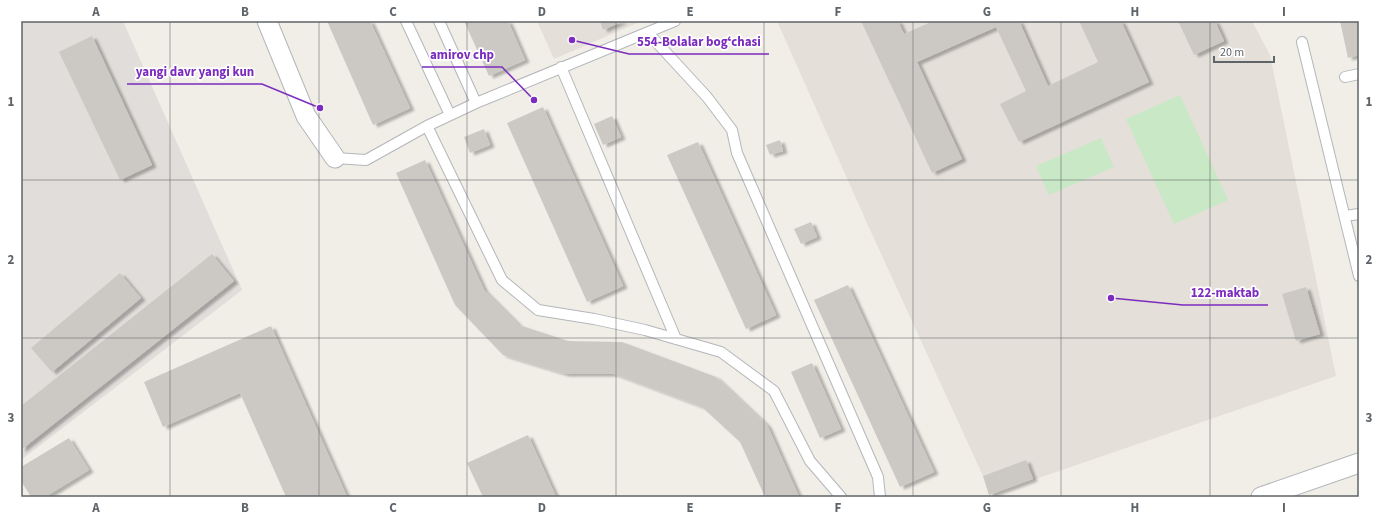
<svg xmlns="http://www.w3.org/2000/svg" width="1380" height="518" font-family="'Source Sans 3',sans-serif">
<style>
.industrial{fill:#e0ddda}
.education{fill:#e4dfd9}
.green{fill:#c9e8c5}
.building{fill:#ccc9c5;filter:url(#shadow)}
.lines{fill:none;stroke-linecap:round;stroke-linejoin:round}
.service-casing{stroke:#b3b6ba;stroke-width:12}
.minor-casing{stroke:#b3b6ba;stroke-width:21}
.service{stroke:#fff;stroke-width:10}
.minor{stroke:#fff;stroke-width:19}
.grid{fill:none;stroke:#5f6468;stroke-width:1;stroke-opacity:0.55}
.leader{fill:none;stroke:#7b2cbf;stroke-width:1.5}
.callout-dot{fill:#7b2cbf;stroke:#fff;stroke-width:1.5}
.callout-label{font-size:13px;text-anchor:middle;font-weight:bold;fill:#7b2cbf;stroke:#fff;stroke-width:3.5;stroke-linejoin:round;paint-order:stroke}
.neatline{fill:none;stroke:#5f6468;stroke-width:1.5}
.grid-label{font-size:13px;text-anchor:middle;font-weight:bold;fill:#5f6468}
</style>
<defs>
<filter id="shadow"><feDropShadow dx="4.5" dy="2.5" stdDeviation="1" flood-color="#0004"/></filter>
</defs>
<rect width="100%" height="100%" fill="#f1eee8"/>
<!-- industrial -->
<path class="industrial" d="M21 21H123L242 290 21 460Z"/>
<!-- education -->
<path class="education" d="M537 21H642L554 59Z
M777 21H1252L1270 55 1336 376 989 495 983 476 866 221Z"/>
<!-- green -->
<path class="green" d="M1180 95 1228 200 1174 224 1126 119Z
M1101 138 1114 167 1049 195 1036 166Z"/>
<!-- building -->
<path class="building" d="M327 21H370L410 108 373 125Z
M464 21H508L525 60 489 76Z
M600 21H623L603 30Z
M861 21H898L904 34 933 21H1019L1048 86 1098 62 1079 21H1121L1149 82 1019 142 1000 104 1026 91 996 27 917 62 962 159 932 173Z
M1178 21H1215L1224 41 1194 55Z
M1340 21H1359V55L1348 58Z
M92 36 152 165 120 180 59 52Z
M543 107 623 286 587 302 507 123Z
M612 116 621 137 603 145 594 124Z
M484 129 490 145 470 153 464 137Z
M780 140 783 151 770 155 766 145Z
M698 142 776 315 746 329 667 155Z
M425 160 484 290 519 325 568 341 622 342 716 377 767 425 799 497H765L740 442 702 407 614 374H565L503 355 455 305 396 173Z
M811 222 817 237 801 244 794 229Z
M212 254 234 281 21 450V406Z
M120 273 141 298 52 372 31 348Z
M848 285 934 472 900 487 814 300Z
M1306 287 1320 334 1296 341 1282 294Z
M271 326 347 497H286L240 393 163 427 144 382Z
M812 363 841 429 820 438 791 372Z
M528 435 556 497H483L467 463Z
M69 438 89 470 45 497H31L21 481V467Z
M1026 460 1033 479 989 495 983 476Z"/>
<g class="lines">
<defs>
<path id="service" d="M406 21 450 115
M439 21 476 103
M648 33 707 97 732 130 737 153 878 477 880 497
M1302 42 1359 276
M561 67 676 339
M1345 77 1359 74
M427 126 502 280 538 310 594 319 645 330 721 352 774 391 810 461 841 497
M335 158 366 160 427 126 476 103 675 21
M1345 216 1359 214"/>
<path id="minor" d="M267 21 306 116 335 158
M1261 497 1359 463"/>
</defs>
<!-- service casing -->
<use href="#service" class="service-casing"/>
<!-- minor casing -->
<use href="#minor" class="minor-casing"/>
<!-- service -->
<use href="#service" class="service"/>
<!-- minor -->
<use href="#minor" class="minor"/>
</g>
<!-- grid -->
<path class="grid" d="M170 21V497M319 21V497M467 21V497M616 21V497M764 21V497M913 21V497M1061 21V497M1210 21V497M21 180H1359M21 338H1359"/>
<!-- callouts -->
<path class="leader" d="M572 40L629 54H769M534 100L502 67H422M320 108L262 84H127M1111 298L1183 305H1268"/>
<g class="callout-dot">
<circle cx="572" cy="40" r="4"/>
<circle cx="534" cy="100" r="4"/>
<circle cx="320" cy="108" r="4"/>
<circle cx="1111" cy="298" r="4"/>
</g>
<g class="callout-label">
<text x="699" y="46">554-Bolalar bogʻchasi</text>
<text x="462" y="59">amirov chp</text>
<text x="195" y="76">yangi davr yangi kun</text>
<text x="1225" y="297">122-maktab</text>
</g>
<!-- border -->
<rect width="1380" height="518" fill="none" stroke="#ffffff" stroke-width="44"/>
<!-- scale -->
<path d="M1214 56v6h60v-6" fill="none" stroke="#5f6468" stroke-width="2"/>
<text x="1220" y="56" font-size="12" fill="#5f6468" stroke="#ffffff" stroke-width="3" paint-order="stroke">20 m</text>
<rect x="22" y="22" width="1336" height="474" class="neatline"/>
<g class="grid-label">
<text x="96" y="16">A</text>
<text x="245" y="16">B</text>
<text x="393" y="16">C</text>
<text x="542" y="16">D</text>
<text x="690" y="16">E</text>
<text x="838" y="16">F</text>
<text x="987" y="16">G</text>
<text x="1135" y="16">H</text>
<text x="1284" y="16">I</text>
<text x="11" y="106">1</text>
<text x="1369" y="106">1</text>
<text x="11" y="264">2</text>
<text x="1369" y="264">2</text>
<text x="11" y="422">3</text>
<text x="1369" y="422">3</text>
<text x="96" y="512">A</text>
<text x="245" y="512">B</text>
<text x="393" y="512">C</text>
<text x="542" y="512">D</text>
<text x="690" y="512">E</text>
<text x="838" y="512">F</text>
<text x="987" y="512">G</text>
<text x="1135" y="512">H</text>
<text x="1284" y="512">I</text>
</g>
</svg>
